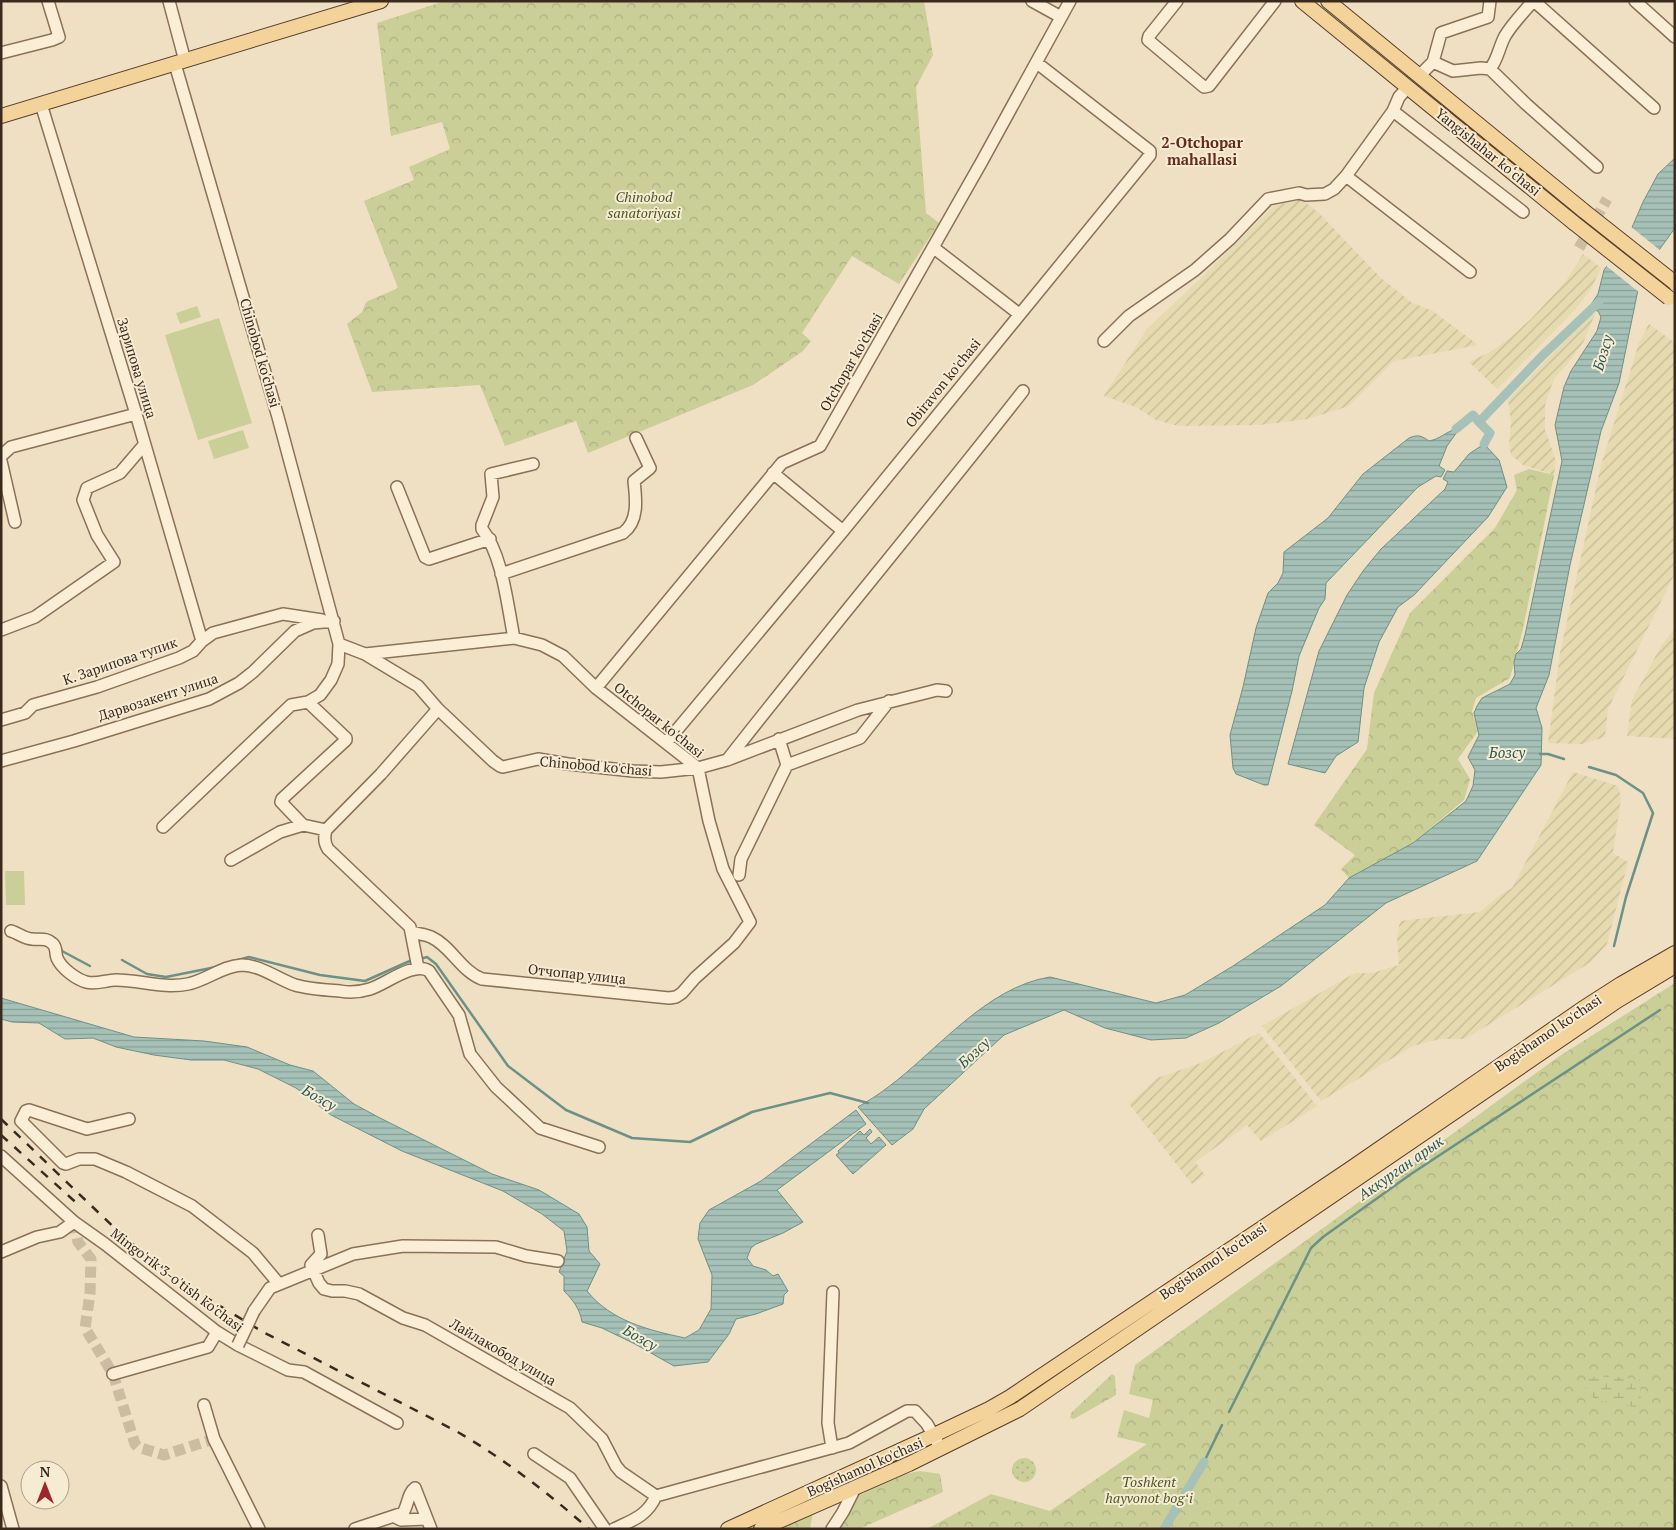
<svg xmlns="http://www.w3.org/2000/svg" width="1676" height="1530" font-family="'PT Serif',serif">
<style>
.farmland{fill:url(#farmland-furrows)}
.green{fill:url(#green-dots)}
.forest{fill:url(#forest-crowns)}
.wetland{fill:url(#wetland-marsh)}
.pitch{fill:#cace97}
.water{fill:url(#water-rules);stroke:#6c9186}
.pier{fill:#efe0c3}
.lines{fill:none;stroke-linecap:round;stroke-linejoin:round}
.stream{stroke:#6c9186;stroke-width:2.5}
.canal{stroke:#a6c2b8;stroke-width:9}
.minor-tunnel{stroke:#cbbca2;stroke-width:11;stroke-dasharray:11 5.5;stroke-linecap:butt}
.minor-casing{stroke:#8a7159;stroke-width:14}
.major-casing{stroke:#583f2e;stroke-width:16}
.minor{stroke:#faeed7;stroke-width:11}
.major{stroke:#f3d39a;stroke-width:14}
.rail{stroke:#3a2a1e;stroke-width:2.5;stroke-dasharray:9 9;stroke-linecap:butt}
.minor-bridge-casing{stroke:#8a7159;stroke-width:14;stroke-linecap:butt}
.major-bridge-casing{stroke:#583f2e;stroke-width:16;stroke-linecap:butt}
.minor-bridge{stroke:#faeed7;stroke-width:11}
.major-bridge{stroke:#f3d39a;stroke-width:14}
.labels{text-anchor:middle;stroke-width:4;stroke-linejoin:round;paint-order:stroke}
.street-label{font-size:14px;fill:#3a2a1e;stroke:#f6ebd3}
.park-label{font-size:14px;font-style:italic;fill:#4c5724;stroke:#f6ebd3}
.neighbourhood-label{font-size:15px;font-weight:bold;fill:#68281c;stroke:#f6ebd3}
.water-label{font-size:15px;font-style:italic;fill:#2d5a55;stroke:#f6ebd3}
</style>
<defs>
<pattern id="farmland-furrows" width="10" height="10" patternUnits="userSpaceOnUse" patternTransform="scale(1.25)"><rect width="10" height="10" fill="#e5dab0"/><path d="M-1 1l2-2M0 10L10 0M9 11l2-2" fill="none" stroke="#c5bb97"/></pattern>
<pattern id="green-dots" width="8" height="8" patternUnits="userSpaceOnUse" patternTransform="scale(1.25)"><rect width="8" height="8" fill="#cace97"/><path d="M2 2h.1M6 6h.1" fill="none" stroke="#aeb182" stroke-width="1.8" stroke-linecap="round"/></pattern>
<pattern id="forest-crowns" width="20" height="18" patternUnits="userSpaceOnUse" patternTransform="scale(1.25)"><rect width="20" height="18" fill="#cace97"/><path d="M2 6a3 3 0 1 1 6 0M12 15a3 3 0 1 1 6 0" fill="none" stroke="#aeb182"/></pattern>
<pattern id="wetland-marsh" width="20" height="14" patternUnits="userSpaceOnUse" patternTransform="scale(1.25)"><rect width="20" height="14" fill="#cace97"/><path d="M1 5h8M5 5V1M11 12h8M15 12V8" fill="none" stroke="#aeb182"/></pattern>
<pattern id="water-rules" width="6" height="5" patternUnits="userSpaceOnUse" patternTransform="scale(1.25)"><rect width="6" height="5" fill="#a6c2b8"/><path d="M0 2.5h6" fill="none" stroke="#889e95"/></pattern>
</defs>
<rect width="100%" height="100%" fill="#efe0c3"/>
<!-- farmland -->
<path class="farmland" d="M1301 199 1319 213 1381 278 1411 302 1433 311 1478 345 1394 361 1349 406 1308 419 1260 425 1179 426 1156 420 1136 407 1104 396 1147 329 1199 280 1274 206Z
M1583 254 1601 268 1591 289 1573 312 1497 389 1469 362 1490 352 1510 338 1531 319 1566 281Z
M1592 314H1595L1584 341 1569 362 1554 379 1545 405V430L1556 461 1554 475 1523 465 1511 455 1509 445 1511 422 1508 400 1548 358Z
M1649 324 1675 343V573L1608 709 1605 737 1582 744 1548 743 1560 653 1601 465 1639 343Z
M1675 628V739L1627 736 1632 700 1661 646Z
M1573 772 1618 786 1621 798 1613 853 1628 862 1607 944 1591 962 1465 1039H1440L1413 1046 1321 1101 1262 1026 1355 973H1372L1399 965 1397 938 1400 921 1480 912 1501 894 1512 888Z
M1259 1033 1317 1106 1261 1141 1247 1125 1195 1162 1205 1175 1192 1184 1129 1104 1157 1078 1201 1063Z"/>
<!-- green -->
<path class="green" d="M1012 1470a12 12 0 1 1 24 0a12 12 0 1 1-24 0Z"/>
<!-- forest -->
<path class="forest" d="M445 1H924L933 55 916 87 926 213 939 223 899 284 852 256 802 333 811 341 803 351 753 385 588 453 576 421 505 446 480 385 372 392 347 324 362 312 366 302 398 288 364 201 414 180 409 167 450 149 442 122 391 136 377 23Z
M1529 469 1554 475 1523 629 1510 678 1476 698 1472 711 1478 731 1458 759 1470 779 1464 800 1413 843 1349 878 1341 869 1355 855 1314 825 1367 749 1374 693 1410 613 1495 528 1517 490 1514 475Z
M1675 983V1529H927L991 1494 1050 1511 1147 1444 1117 1437 1124 1410 1149 1418 1153 1400 1129 1394 1135 1365 1558 1057Z
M1112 1374 1115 1376 1116 1395 1074 1419 1070 1418 1071 1413Z
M920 1471 940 1474 943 1492 859 1529H839L856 1497 895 1476Z
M813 1512 810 1529H774Z"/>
<!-- wetland -->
<path class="wetland" d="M1588 1377H1617L1640 1380 1641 1404 1635 1407 1599 1401 1589 1395 1583 1385Z"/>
<!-- pitch -->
<path class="pitch" d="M197 306 201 317 180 324 176 313Z
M219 318 252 423 198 440 165 335Z
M243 430 249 448 214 459 208 441Z
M5 871H24L25 905H6Z"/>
<!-- water -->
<path class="water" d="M1675 158V228L1641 275 1619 383 1601 431 1570 565 1549 675 1536 708 1542 728 1541 765 1477 861 1386 903 1281 986 1219 1023 1186 1038 1151 1040 1105 1028 1064 1010 1004 1035 924 1109 913 1129 892 1145 858 1107C868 1101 878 1095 887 1088 937 1051 986 987 1050 977L1156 1003 1185 995 1233 966 1325 905 1349 878 1413 843 1466 801 1473 786 1475 770 1468 757 1479 735 1474 713 1477 706 1482 698 1510 684 1515 675 1514 662 1516 654 1521 649 1525 635 1562 461 1555 425 1564 387 1571 371 1597 331 1601 317 1598 311 1588 309 1598 294 1604 270 1627 239 1643 202 1658 174Z
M1456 429 1457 432 1447 446 1439 466 1445 470 1441 477 1436 476 1418 487 1326 583 1325 599 1319 608 1299 656 1292 691 1268 785H1264L1236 774 1233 768 1230 735 1243 687 1256 628 1268 593 1278 583 1283 573 1284 552 1328 518 1363 474 1409 438C1418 434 1422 436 1429 441 1440 439 1446 432 1456 429Z
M1484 444 1499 460 1507 487 1488 517 1414 595 1398 607 1379 642 1364 688 1358 742 1336 756 1325 773 1288 764 1319 651 1347 595 1363 571 1381 549 1445 489 1448 482 1443 479 1447 471 1454 472 1469 454Z
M1 998 134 1037 204 1041 247 1047 290 1065 313 1071 354 1104 380 1118 492 1174 539 1190 579 1214 587 1227 589 1251 600 1264 587 1291C611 1321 648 1330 685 1338L699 1330 711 1309 712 1275 698 1239 700 1223 709 1210 761 1181 856 1110 866 1124 777 1190 803 1222 783 1233 756 1244 751 1248 747 1258 753 1266 766 1270 773 1276 778 1274 788 1291 784 1295 783 1304 756 1314 736 1319 729 1334 708 1362 674 1366 635 1344 602 1328 582 1322C580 1309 573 1300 564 1291V1276L559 1272 567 1251 564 1231 542 1214 503 1191 402 1151 331 1115 296 1088 258 1069 224 1060H191L154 1055 116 1047 93 1038 65 1039 39 1023 12 1022 1 1019Z
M870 1129 872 1132 866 1138 871 1144 879 1137 886 1145 853 1174 836 1155 839 1153 838 1151 860 1131 864 1135Z"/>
<!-- pier -->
<path class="pier" d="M1630 226 1661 251 1643 276 1640 293 1605 265 1625 238Z"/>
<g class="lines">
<!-- stream -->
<path class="stream" d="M1540 754H1548L1564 759
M1589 767 1616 775 1643 793 1653 813 1626 897 1614 946
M59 947 62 951 90 966
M420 959 427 957 436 964 508 1066 566 1110 632 1138 690 1142 752 1112 830 1093 868 1103
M122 960 147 974 166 977 216 967
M238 960 249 957 320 975 365 981 412 960
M1229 1412 1311 1248 1323 1237 1411 1174 1660 1010
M1204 1462 1222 1425"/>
<!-- canal -->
<path class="canal" d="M1479 422 1490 433 1484 444
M1456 429 1473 415 1479 422 1542 356 1599 302
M1164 1529 1204 1462"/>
<!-- minor-tunnel -->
<path class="minor-tunnel" d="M1579 248 1607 199
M74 1222 78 1242 91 1259 90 1294 85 1328 113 1374 135 1444 138 1447 164 1455 214 1439"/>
<defs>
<path id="minor" d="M169 1 185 61
M1032 1 1061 17
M1177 1 1149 36 1148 40 1204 87 1209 86 1275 1
M1534 1 1654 108
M1635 1 1675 37
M1 53 52 40 59 37 48 1
M1433 62 1453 71 1481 68 1490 69C1498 59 1499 47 1505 36 1512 24 1524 12 1533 1
M1490 69 1526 104 1597 167
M1419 76 1433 62 1441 33 1488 17 1490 1
M41 104 136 414 202 641
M1393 111 1523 212
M1346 176 1470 272
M934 248 1019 314
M1104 341 1129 316 1195 270 1230 239 1268 199 1299 193 1306 195 1325 194 1334 189 1346 176 1393 111 1399 97 1408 87
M1 456 11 447 136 414
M1 461 15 522
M773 473 843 531
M397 487 425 557 429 559 490 539
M501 574 623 533C639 521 636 499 634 481L650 468 636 438
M1 630 35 617 114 562 97 535 83 500 87 488 120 473 144 445
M514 638C507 604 503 556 482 529V525L493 497 491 474 533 464
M339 644 365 654 514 638 542 645 563 656 596 688 698 768 709 821 723 869 750 922 734 943 695 978 682 993 676 997 669 998 482 979C461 971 451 946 431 937 425 934 418 934 412 932
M365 654 418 686 438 709 493 761 500 766 503 767 538 759 568 764 633 771 661 772 698 768 727 760 858 710 937 690 946 691
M596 688 782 463 820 446 981 163 1070 1
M308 702 346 738V740L282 799 281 802 303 825 326 830
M1 720 25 713 33 705 97 687 179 658 193 651 202 641 213 633 283 614 322 620
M666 743 843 531 1150 155V151L1037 63
M728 759C825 635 926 515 1023 391
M1 761 74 741 209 699 239 683 253 672 295 631 313 623 334 621
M787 765 860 738 889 701
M163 827 291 705 308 702 320 695 331 680 338 664 339 644 278 417 175 64
M231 860 280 832 303 825
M739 875 741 859 787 765 779 739
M11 931C18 933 25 939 32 939 40 940 46 937 53 944 57 948 55 953 57 958 61 968 76 979 86 982 96 985 106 980 116 980 140 980 164 989 188 984 207 980 222 966 242 965 260 965 278 979 295 985 309 989 326 990 340 991 350 993 360 992 370 989 386 984 414 961 429 971L459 1015 470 1054 496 1087 540 1128 599 1147
M418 968 410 927 328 849C324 843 324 837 326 830L381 774 438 709
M129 1119 87 1129 29 1110 26 1111 21 1121 63 1163 66 1164 79 1159H95L126 1172 192 1206 253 1253 279 1284
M1 1156 74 1222 60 1232 37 1237 1 1252
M74 1222 105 1244 217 1332 238 1345 288 1370 304 1372 397 1423
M318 1235 321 1254 311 1265 319 1283 324 1289 332 1291H345L359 1294 403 1318 425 1325 570 1408 602 1439 616 1466 621 1472 656 1496
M254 1311 270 1288 353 1254 403 1246 496 1247 526 1256 558 1261
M113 1374 208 1347 217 1332
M204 1405 214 1439 259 1529
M832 1448 828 1423 833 1292
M534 1454 570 1478 605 1529
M1 1486 13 1529
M415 1488 431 1529
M395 1517 401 1520 427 1519
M355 1529 403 1513C408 1505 408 1493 415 1488
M614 1529C633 1520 647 1516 656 1496L849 1443 907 1411H915L927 1424 941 1449
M832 1529 843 1512 855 1488"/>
<path id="major" d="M1302 1 1574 223
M1328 1 1584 211
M1 116 381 1
M728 1529 934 1435 989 1409 1010 1397 1350 1169 1582 1009 1621 984 1675 953
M761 1529 909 1464 1020 1409 1617 1001 1675 966"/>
</defs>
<!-- minor casing -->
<use href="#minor" class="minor-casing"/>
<!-- major casing -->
<use href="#major" class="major-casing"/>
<!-- minor -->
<use href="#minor" class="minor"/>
<!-- major -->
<use href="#major" class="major"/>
<!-- rail -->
<path class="rail" d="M1 1119 125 1238 187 1286 263 1332 456 1431C504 1459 547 1492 589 1529
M1 1135 81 1207"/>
<defs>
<path id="minor-bridge" d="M238 1345 254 1311"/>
<path id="major-bridge" d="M1584 211 1675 283
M1574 223 1669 298"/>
</defs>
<!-- minor-bridge casing -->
<use href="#minor-bridge" class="minor-bridge-casing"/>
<!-- major-bridge casing -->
<use href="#major-bridge" class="major-bridge-casing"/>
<!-- minor-bridge -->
<use href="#minor-bridge" class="minor-bridge"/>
<!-- major-bridge -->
<use href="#major-bridge" class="major-bridge"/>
</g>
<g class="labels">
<!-- street labels -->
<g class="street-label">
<text transform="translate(1488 152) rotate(39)" y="5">Yangishahar ko‘chasi</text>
<text transform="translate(260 353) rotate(74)" y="5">Chinobod ko'chasi</text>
<text transform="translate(851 362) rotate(-60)" y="5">Otchopar ko'chasi</text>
<text transform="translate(137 368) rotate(73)" y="5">Зарипова улица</text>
<text transform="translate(943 383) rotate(-51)" y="5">Obiravon ko'chasi</text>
<text transform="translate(120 661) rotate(-19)" y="5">К. Зарипова тупик</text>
<text transform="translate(158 697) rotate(-18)" y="5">Дарвозакент улица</text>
<text transform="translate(659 720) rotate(39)" y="5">Otchopar ko'chasi</text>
<text transform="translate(596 766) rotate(5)" y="5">Chinobod ko'chasi</text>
<text transform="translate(577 974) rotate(6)" y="5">Отчопар улица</text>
<text transform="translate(1548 1033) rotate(-34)" y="5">Bogishamol ko'chasi</text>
<text transform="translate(1213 1261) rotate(-34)" y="5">Bogishamol ko'chasi</text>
<text transform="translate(177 1280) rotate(37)" y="5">Mingo'rik 3-o'tish ko'chasi</text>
<text transform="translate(503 1352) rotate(30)" y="5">Лайлакобод улица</text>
<text transform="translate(865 1467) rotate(-24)" y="5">Bogishamol ko'chasi</text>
</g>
<!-- park labels -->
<g class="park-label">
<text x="644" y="202">Chinobod<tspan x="644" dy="16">sanatoriyasi</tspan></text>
<text x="1149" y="1487">Toshkent<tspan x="1149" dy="16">hayvonot bogʻi</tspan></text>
</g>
<!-- neighbourhood labels -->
<g class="neighbourhood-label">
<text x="1202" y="148">2-Otchopar<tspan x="1202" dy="17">mahallasi</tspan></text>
</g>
<!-- water labels -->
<g class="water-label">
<text transform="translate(1603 353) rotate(-73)" y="5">Бозсу</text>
<text x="1507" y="758">Бозсу</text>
<text transform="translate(974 1053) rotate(-43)" y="5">Бозсу</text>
<text transform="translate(319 1098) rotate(30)" y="5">Бозсу</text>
<text transform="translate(1401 1168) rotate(-35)" y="5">Аккурган арык</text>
<text transform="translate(640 1338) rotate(30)" y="5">Бозсу</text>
</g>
</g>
<!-- border -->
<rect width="1676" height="1530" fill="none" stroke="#3a2a1e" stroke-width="5"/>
<!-- north arrow -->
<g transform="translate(45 1485)"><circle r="24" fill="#f6ebd3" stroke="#ab9e8b"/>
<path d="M0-4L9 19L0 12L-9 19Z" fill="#9b282e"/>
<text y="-8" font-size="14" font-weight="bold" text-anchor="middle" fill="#3a2a1e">N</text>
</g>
</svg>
